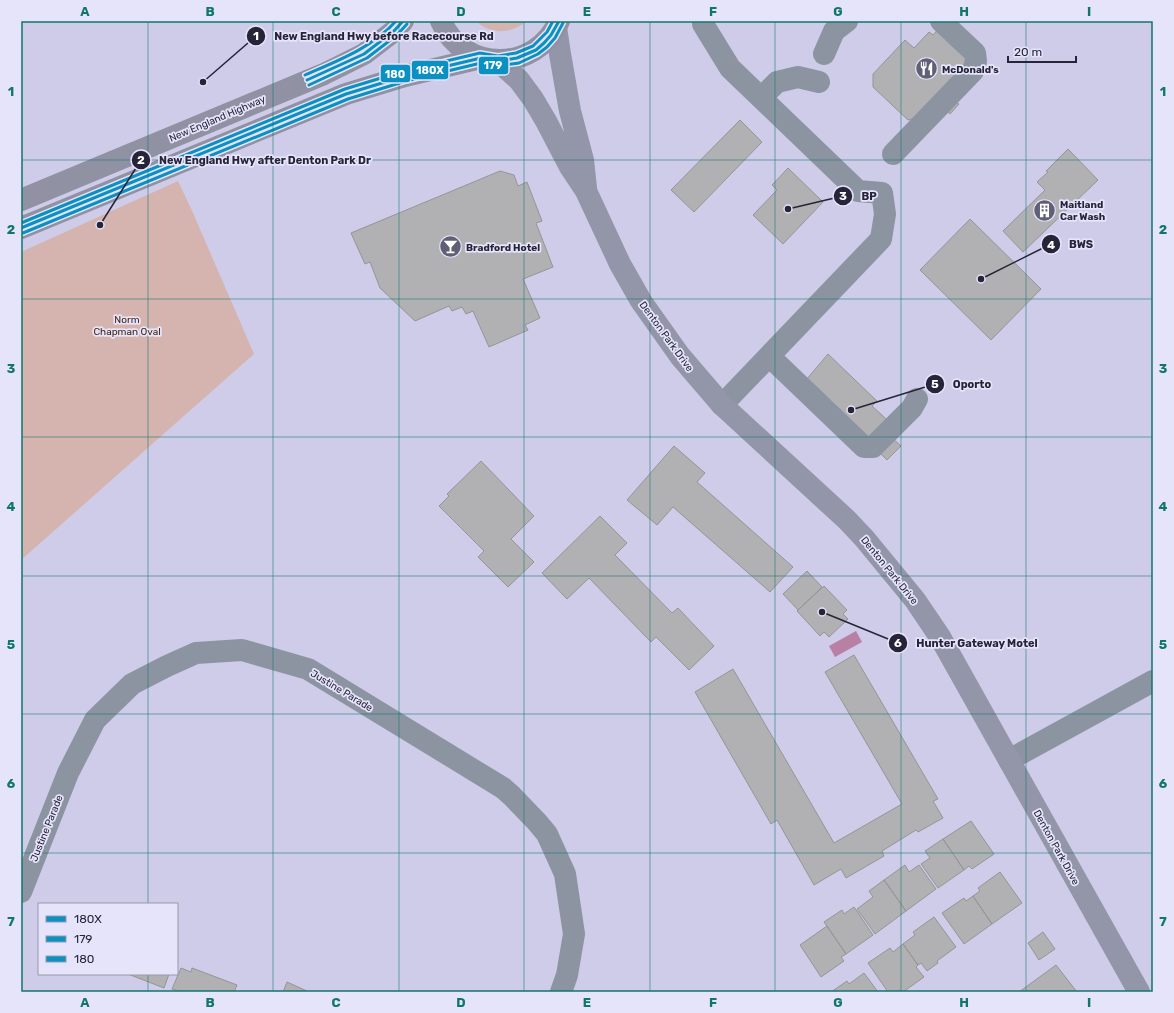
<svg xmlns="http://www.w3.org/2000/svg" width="1174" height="1013" font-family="Rubik,sans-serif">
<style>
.green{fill:#d5b3ae}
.water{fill:#b880a5}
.building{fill:#b1b1b3;stroke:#959497}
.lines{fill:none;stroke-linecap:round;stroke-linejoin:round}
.minor{stroke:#8c94a2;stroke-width:22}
.major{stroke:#9296a8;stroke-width:22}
.highway{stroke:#9092a4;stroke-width:22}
.bus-1-casing{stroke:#e6e4fa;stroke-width:6}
.bus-2-casing{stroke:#e6e4fa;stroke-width:6}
.bus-3-casing{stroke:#e6e4fa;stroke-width:6}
.bus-1{stroke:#0a91c2;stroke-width:3}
.bus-2{stroke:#0a91c2;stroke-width:3}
.bus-3{stroke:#0a91c2;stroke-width:3}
.grid{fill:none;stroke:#0f766e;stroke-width:1;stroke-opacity:0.55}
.labels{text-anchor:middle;stroke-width:3.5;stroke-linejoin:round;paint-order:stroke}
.poi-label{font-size:10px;font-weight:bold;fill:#272439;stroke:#e6e4fa;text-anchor:start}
.street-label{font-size:10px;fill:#272439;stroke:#e6e4fa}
.park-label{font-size:10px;fill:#442310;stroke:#e6e4fa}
.leader{fill:none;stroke:#272439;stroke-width:1.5}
.callout-dot{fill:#272439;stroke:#e6e4fa;stroke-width:1.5}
.mark-label{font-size:12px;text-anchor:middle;font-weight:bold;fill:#fff}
.callout-label{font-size:11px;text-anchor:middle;font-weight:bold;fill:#272439;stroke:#e6e4fa;stroke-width:3.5;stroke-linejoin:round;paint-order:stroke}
.line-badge{stroke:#e6e4fa;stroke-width:1.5}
.badge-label{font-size:11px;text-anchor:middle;font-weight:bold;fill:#fff}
.neatline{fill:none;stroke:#0f766e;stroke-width:1.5}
.grid-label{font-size:13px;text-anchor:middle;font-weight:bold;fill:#0f766e}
</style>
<rect width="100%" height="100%" fill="#cecce8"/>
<!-- green -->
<path class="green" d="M476 21H527C512 34 491 35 476 21Z
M178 181 193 213 254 354 21 560V252Z"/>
<!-- water -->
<path class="water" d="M856 631 862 642 835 657 829 646Z"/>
<!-- building -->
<path class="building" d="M940 27 978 64 949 95 959 104 950 114 940 104 928 116 908 120 873 87V74L905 40 914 48 929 32 933 35Z
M740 120 762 142 694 212 671 190Z
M1068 149 1098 180 1023 252 1003 231 1045 190 1037 182 1048 172 1046 171Z
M788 168 823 202 783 244 753 215 777 190 772 185Z
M500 171 514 175 518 186 527 182 542 221 536 223 553 267 523 279 540 318 525 325 528 330 489 347 473 311 466 314 462 307 452 311 449 306 415 321 380 288 370 262 365 264 351 233Z
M970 219 1041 289 991 340 920 270Z
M828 354 877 401 872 406 896 428 889 435 901 446 887 460 806 380Z
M674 446 705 473 697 482 793 567 770 592 673 507 657 525 627 500Z
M481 461 534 516 511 539 534 562 508 587 478 557 484 551 439 506 449 496 447 494Z
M600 516 627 543 615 555 672 613 678 608 714 646 689 670 656 637 651 642 589 578 567 599 542 573Z
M807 571 822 587 798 610 783 594Z
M824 586 847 610 843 614 848 619 829 637 824 632 820 636 797 611Z
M854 655 938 799 933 801 943 818 918 832 916 830 882 851 884 856 846 878 841 869 814 885 777 820 771 824 695 692 733 669 834 843 902 804 825 672Z
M971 821 994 854 972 869 969 866 964 870 943 839Z
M943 839 964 870 938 888 921 864 930 858 925 851Z
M905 865 909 872 919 865 936 889 906 911 884 880Z
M1000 872 1022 903 992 924 973 896 980 891 978 888Z
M884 880 906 911 875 934 857 909 873 897 869 891Z
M973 896 992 924 964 944 942 913 964 898 966 901Z
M854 907 873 935 846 954 824 922 842 910 844 914Z
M934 917 956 947 937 961 938 963 927 971 921 963 918 965 903 944 915 935 913 932Z
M827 926 846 954 841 957 844 961 821 977 800 945Z
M1043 932 1055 949 1039 960 1028 943Z
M903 944 918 965 916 967 924 977 903 992H901L900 990 896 992H888L868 963 890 948 893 952Z
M1056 965 1077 992H1019Z
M181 968 191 972 192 968 237 985 234 992H181L172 989Z
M864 973 878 992H831L847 981 849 984Z
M128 974H169L164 988Z
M287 982 307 991V992H283Z"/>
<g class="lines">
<!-- minor -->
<path class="minor" d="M703 21V24L730 68 858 191 882 193 885 214 881 239 722 405
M824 54 834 31 847 21
M761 98 777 82 798 77 819 82
M893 154 973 71 976 61 975 53 941 21
M769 356 864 447H873L912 408 917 399
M1009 760 1153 681
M21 892 68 773 95 720 132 684 167 666 196 653 242 650 308 669 503 788 512 796 537 822 547 834 565 874 574 934 567 975 561 992"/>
<!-- major -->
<path class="major" d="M556 27 560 54 570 111 583 160 586 188
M498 61 519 80 533 99 546 121 570 167 586 191 620 264 641 301 680 356 722 405 847 520 864 538 915 600 940 637 1139 992"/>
<!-- highway -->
<path class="highway" d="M441 21C463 73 536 73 559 21
M21 200 324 74 364 54 394 31 403 21
M21 228 346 94 405 76 481 58"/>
<defs>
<path id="bus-1" d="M307 80 364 54 394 31 403 21
M21 228 346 94 405 76 481 58 498 61 517 58 536 50 544 43 551 35 559 21"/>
<path id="bus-2" d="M309 85 367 58 397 35 407 24
M23 233 348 99 406 81 481 63 498 66 519 63 538 54 547 47 555 38 563 23"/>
<path id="bus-3" d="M305 75C337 61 372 48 396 21
M21 223 345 89 404 71 480 53 498 56 516 53 533 46 547 32 553 21"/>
</defs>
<!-- bus-1 casing -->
<use href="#bus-1" class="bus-1-casing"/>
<!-- bus-2 casing -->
<use href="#bus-2" class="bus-2-casing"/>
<!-- bus-3 casing -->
<use href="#bus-3" class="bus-3-casing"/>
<!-- bus-1 -->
<use href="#bus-1" class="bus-1"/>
<!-- bus-2 -->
<use href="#bus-2" class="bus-2"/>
<!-- bus-3 -->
<use href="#bus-3" class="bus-3"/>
</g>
<!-- grid -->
<path class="grid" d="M148 21V904M273 21V992M399 21V992M524 21V992M650 21V992M775 21V992M901 21V992M1026 21V992M21 160H1153M21 299H1153M21 437H1153M21 576H1153M21 714H1153M21 853H1153M148 974V992"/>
<!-- icons -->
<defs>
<symbol id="restaurant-disc" viewBox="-11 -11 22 22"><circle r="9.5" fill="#615f76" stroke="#e6e4fa"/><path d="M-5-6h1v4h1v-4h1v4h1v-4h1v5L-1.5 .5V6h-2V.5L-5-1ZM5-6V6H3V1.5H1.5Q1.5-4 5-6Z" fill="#fff"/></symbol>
<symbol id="building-disc" viewBox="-11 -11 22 22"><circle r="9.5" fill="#615f76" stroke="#e6e4fa"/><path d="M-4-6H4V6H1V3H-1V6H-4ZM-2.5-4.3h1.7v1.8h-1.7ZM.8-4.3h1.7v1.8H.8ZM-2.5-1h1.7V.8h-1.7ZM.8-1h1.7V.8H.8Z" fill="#fff"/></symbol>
<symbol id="bar-disc" viewBox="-11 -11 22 22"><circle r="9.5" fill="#615f76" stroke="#e6e4fa"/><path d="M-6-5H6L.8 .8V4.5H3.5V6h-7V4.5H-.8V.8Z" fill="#fff"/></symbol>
</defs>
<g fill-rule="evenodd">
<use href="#restaurant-disc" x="914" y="56" width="25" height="25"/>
<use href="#building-disc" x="1032" y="198" width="25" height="25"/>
<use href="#bar-disc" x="438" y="234" width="25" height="25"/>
</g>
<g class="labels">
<!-- poi labels -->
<g class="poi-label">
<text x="942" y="73">McDonald's</text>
<text x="1060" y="208">Maitland<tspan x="1060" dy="12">Car Wash</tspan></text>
<text x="466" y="251">Bradford Hotel</text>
</g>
<!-- street labels -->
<g class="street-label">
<text transform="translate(217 118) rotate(-23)" y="4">New England Highway</text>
<text transform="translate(667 336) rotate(54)" y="4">Denton Park Drive</text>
<text transform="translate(890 570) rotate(51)" y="4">Denton Park Drive</text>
<text transform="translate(342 690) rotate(31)" y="4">Justine Parade</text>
<text transform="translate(46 828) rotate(-68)" y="4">Justine Parade</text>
<text transform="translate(1057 847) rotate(61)" y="4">Denton Park Drive</text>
</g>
<!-- park labels -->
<g class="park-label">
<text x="127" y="323">Norm<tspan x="127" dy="12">Chapman Oval</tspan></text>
</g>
</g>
<!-- callouts -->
<path class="leader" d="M203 82L256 36M100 225L141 160M788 209L843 196M981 279L1051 244M851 410L935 384M822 612L898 643"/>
<g class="callout-dot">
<circle cx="203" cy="82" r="4"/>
<circle cx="100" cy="225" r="4"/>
<circle cx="788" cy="209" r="4"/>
<circle cx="981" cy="279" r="4"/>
<circle cx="851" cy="410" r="4"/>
<circle cx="822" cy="612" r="4"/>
<circle cx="256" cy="36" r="10"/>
<circle cx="141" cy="160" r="10"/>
<circle cx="843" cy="196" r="10"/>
<circle cx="1051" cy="244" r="10"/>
<circle cx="935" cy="384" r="10"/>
<circle cx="898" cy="643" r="10"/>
</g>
<g class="mark-label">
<text x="256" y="40">1</text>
<text x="141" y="164">2</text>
<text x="843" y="200">3</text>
<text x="1051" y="249">4</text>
<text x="935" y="388">5</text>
<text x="898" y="647">6</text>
</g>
<g class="callout-label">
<text x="384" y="40">New England Hwy before Racecourse Rd</text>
<text x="265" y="164">New England Hwy after Denton Park Dr</text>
<text x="869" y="200">BP</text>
<text x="1081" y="248">BWS</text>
<text x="972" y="388">Oporto</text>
<text x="977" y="647">Hunter Gateway Motel</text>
</g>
<g class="line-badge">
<rect x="478" y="56" width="31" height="19" rx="4" fill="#0a91c2"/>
<rect x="411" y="60" width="38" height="20" rx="4" fill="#0a91c2"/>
<rect x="380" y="64" width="31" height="19" rx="4" fill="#0a91c2"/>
</g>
<g class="badge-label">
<text x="493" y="69">179</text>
<text x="430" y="74">180X</text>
<text x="395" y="78">180</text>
</g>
<!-- border -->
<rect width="1174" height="1013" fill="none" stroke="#e6e4fa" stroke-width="44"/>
<!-- legend -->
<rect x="38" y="903" width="140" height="72" fill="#e6e4fa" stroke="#9a97ad"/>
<rect x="46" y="916" width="20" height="6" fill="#0a91c2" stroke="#9a97ad"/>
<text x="74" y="923" font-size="12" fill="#272439">180X</text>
<rect x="46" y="936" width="20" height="6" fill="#0a91c2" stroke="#9a97ad"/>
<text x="74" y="943" font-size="12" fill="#272439">179</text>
<rect x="46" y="956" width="20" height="6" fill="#0a91c2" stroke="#9a97ad"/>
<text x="74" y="963" font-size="12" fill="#272439">180</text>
<!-- scale -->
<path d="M1008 56v6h68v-6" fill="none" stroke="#272439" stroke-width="2"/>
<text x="1014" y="56" font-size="12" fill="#272439" stroke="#e6e4fa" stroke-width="3" paint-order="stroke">20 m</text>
<rect x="22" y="22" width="1130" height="969" class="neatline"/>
<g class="grid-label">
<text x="85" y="16">A</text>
<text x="210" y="16">B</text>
<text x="336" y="16">C</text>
<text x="461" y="16">D</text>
<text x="587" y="16">E</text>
<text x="713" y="16">F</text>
<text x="838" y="16">G</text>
<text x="964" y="16">H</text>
<text x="1089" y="16">I</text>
<text x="11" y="96">1</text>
<text x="1163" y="96">1</text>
<text x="11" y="234">2</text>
<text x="1163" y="234">2</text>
<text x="11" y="373">3</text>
<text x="1163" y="373">3</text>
<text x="11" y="511">4</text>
<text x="1163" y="511">4</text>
<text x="11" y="649">5</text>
<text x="1163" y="649">5</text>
<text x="11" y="788">6</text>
<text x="1163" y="788">6</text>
<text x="11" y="926">7</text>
<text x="1163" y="926">7</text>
<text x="85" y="1007">A</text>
<text x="210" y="1007">B</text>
<text x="336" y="1007">C</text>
<text x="461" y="1007">D</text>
<text x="587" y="1007">E</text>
<text x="713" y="1007">F</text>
<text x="838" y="1007">G</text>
<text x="964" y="1007">H</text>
<text x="1089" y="1007">I</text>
</g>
</svg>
